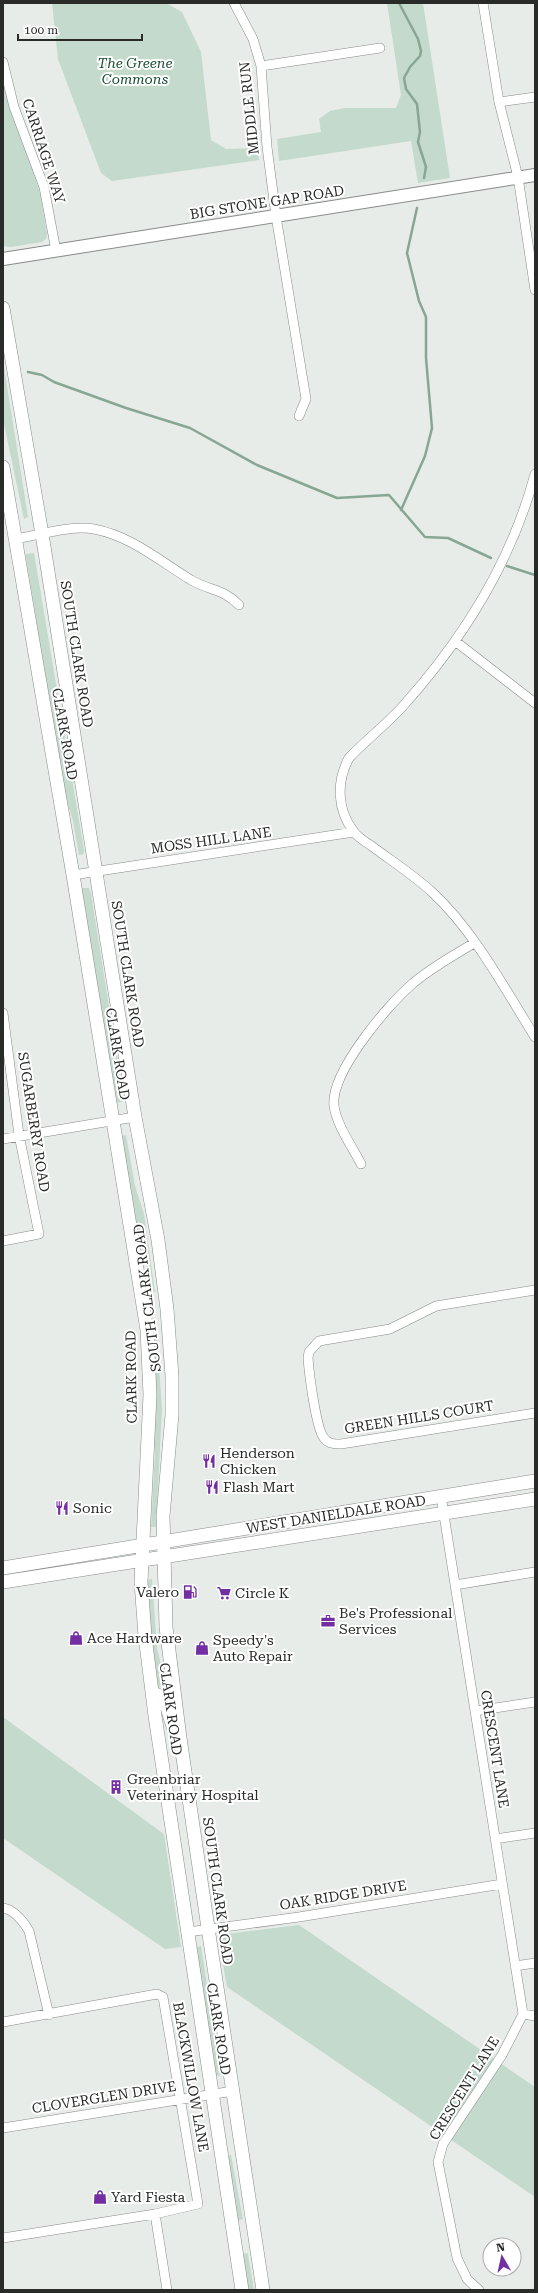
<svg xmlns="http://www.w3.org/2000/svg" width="538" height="2293" font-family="'Roboto Serif',serif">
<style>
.green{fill:#c3dacc}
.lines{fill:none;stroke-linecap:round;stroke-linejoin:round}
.stream{stroke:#88a694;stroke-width:2.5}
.minor-casing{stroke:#878c89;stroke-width:10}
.tertiary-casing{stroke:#878c89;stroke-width:14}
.secondary-casing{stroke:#878c89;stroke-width:14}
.minor{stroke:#fff;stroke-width:9}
.tertiary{stroke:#fff;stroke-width:12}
.secondary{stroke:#fff;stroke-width:13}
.labels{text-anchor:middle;stroke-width:4;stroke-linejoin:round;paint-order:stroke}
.park-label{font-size:14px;font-style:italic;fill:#1a4f34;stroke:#fff}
.street-label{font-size:14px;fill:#292b29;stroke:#fff}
.poi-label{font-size:14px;fill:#292b29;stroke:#fff;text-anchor:start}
</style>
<rect width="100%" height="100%" fill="#e7ece9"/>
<!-- green -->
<path class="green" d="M52 3H166L182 12 201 52 211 140 226 149 257 148 259 160 112 181 101 173 58 59Z
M387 3H423L450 178 418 183 411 141 279 161 277 139 321 132 319 119 330 111 345 108H396L401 95Z
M3 85 40 192 47 234 46 239 42 242 11 247 3 246Z
M3 361 28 517 24 519 3 419Z
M34 553 84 850V854L79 855 73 821 65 795 26 557V554Z
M82 888H89L91 893 124 1101 117 1103 116 1100Z
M126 1135 135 1186 144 1214 155 1292H151L150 1290 146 1263 137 1230 122 1136Z
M151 1331H156L157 1336 162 1409 156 1527H151L155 1452 152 1427Z
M152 1579 157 1648 166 1686 157 1687 152 1651 147 1580Z
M3 1717 164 1834 181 1947 165 1949 3 1838Z
M299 1925 535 2087V2197L227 1987 218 1935Z
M201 1946 221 2075 216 2076 196 1947Z
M231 2155 243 2219 238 2221 228 2156Z
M248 2253V2255L254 2290H248L243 2254Z"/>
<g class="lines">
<!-- stream -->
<path class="stream" d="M399 3 418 39 421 51 420 56 410 67 404 78 406 89 417 104 420 132 418 142 426 167 424 178
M28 372 42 375 54 382 126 408 190 428 257 465 337 498 389 495 425 537 448 538 491 558
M401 510 425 456 432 428 426 358V317L419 301 407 253 417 208
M507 566 535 575"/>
<defs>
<path id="minor" d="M234 3 253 39 261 66 267 147 276 216 306 399 299 416
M483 3 499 102 518 177 535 290
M3 62 14 107 44 187 56 251
M261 66 380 48
M499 102 535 97
M535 474C512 560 463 639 403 706 387 724 366 740 349 758 336 782 337 810 354 832 358 838 368 843 373 847 393 862 415 876 433 893 474 931 505 989 535 1037
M15 539C40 535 70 525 94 529 131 536 160 561 191 580 210 591 222 588 239 605
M455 641 535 703
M73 875 354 832
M3 1013 19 1135 39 1234 3 1241
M3 1139 135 1117
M361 1164C352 1146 337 1126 334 1106 330 1073 387 1006 411 985 430 968 453 956 474 943
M535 1290 436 1306 390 1329 319 1341 309 1352 308 1358C309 1372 316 1429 324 1438 328 1444 335 1444 341 1444L535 1413
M441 1496 523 2014
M455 1585 535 1572
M475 1711 535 1702
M495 1839 535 1833
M3 1908C15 1910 23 1921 29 1931L49 2015
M188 1932 299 1917 502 1884
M515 1966 535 1963
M523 2014 535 2016
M3 2022 157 1994 163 1997 198 2204 155 2214 3 2238
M3 2128 233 2091
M155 2214 167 2290
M479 2290 467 2279 457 2258 438 2162 443 2144 502 2055 523 2014"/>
<path id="tertiary" d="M3 259 535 175"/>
<path id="secondary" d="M3 308 42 534 135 1117 158 1240 167 1309 172 1376V1415L163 1516 166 1627 180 1738 208 1928 263 2290
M3 467 73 875 147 1330 150 1395 141 1582 145 1636 155 1716 242 2290
M3 1568 535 1481
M3 1582 535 1499
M152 1694C167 1693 168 1715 173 1726"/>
</defs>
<!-- minor casing -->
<use href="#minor" class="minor-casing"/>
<!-- tertiary casing -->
<use href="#tertiary" class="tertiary-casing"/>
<!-- secondary casing -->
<use href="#secondary" class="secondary-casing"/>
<!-- minor -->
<use href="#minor" class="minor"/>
<!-- tertiary -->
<use href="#tertiary" class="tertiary"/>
<!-- secondary -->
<use href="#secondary" class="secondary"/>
</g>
<!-- icons -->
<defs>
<symbol id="restaurant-bare" viewBox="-9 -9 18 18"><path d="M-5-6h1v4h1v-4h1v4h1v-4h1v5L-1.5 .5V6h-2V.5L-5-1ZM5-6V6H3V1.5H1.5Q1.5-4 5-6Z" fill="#732ea1" stroke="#fff" stroke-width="2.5" paint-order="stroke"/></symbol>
<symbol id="fuel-bare" viewBox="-9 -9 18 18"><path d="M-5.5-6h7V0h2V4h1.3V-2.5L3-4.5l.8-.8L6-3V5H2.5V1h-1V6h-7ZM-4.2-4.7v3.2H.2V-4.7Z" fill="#732ea1" stroke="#fff" stroke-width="2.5" paint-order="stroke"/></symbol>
<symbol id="supermarket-bare" viewBox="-9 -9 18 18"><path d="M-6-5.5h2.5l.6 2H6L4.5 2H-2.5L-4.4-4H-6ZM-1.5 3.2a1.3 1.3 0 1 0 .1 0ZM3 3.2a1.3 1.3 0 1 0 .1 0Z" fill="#732ea1" stroke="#fff" stroke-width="2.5" paint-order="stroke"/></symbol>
<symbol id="office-bare" viewBox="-9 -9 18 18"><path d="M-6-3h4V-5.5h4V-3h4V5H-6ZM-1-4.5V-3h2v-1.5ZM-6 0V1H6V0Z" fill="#732ea1" stroke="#fff" stroke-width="2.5" paint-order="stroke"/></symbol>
<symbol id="shop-bare" viewBox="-9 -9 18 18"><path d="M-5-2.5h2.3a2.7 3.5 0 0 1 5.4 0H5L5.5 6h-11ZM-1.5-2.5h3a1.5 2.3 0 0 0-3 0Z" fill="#732ea1" stroke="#fff" stroke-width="2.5" paint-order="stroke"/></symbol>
<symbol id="building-bare" viewBox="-9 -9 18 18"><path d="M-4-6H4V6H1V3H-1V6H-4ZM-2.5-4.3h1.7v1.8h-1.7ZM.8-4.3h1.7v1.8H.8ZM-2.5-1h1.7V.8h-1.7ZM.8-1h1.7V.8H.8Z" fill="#732ea1" stroke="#fff" stroke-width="2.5" paint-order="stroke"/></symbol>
</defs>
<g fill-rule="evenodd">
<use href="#restaurant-bare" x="199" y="1451" width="20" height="20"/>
<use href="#restaurant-bare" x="202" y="1477" width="20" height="20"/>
<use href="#restaurant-bare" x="52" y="1498" width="20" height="20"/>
<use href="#fuel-bare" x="180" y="1582" width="20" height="20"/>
<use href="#supermarket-bare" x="214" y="1583" width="20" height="20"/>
<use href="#office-bare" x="318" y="1611" width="20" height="20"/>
<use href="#shop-bare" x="66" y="1628" width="20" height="20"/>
<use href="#shop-bare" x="192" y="1638" width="20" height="20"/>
<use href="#building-bare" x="106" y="1777" width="20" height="20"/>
<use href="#shop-bare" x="90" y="2187" width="20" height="20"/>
</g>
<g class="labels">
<!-- park labels -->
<g class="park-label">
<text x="135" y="68">The Greene<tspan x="135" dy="16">Commons</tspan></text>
</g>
<!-- street labels -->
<g class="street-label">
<text transform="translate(249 108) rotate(-96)" y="5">MIDDLE RUN</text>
<text transform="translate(44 151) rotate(72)" y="5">CARRIAGE WAY</text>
<text transform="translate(267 202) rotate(-9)" y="5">BIG STONE GAP ROAD</text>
<text transform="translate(77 654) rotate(81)" y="5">SOUTH CLARK ROAD</text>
<text transform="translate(65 734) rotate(80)" y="5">CLARK ROAD</text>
<text transform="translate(211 840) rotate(-8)" y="5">MOSS HILL LANE</text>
<text transform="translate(128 974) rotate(81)" y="5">SOUTH CLARK ROAD</text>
<text transform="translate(118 1054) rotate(81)" y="5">CLARK ROAD</text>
<text transform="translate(34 1122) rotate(81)" y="5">SUGARBERRY ROAD</text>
<text transform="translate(147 1298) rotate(-97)" y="5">SOUTH CLARK ROAD</text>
<text transform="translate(131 1377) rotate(-91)" y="5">CLARK ROAD</text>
<text transform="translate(419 1417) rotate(-9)" y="5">GREEN HILLS COURT</text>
<text transform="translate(336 1514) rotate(-9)" y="5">WEST DANIELDALE ROAD</text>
<text transform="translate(171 1709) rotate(82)" y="5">CLARK ROAD</text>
<text transform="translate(495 1749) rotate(81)" y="5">CRESCENT LANE</text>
<text transform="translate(218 1891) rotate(82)" y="5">SOUTH CLARK ROAD</text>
<text transform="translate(343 1895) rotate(-9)" y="5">OAK RIDGE DRIVE</text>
<text transform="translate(219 2029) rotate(81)" y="5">CLARK ROAD</text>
<text transform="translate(191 2077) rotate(80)" y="5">BLACKWILLOW LANE</text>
<text transform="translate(464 2088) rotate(-58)" y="5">CRESCENT LANE</text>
<text transform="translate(104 2097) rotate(-9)" y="5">CLOVERGLEN DRIVE</text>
</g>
<!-- poi labels -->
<g class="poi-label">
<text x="220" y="1458">Henderson<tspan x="220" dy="16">Chicken</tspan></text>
<text x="223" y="1492">Flash Mart</text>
<text x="73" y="1513">Sonic</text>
<text x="179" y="1597" text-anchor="end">Valero</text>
<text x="235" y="1598">Circle K</text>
<text x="339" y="1618">Be's Professional<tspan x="339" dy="16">Services</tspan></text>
<text x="87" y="1643">Ace Hardware</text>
<text x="213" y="1645">Speedy's<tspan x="213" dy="16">Auto Repair</tspan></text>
<text x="127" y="1784">Greenbriar<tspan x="127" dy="16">Veterinary Hospital</tspan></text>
<text x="111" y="2202">Yard Fiesta</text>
</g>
</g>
<!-- border -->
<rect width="538" height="2293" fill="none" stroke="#292b29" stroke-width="8"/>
<!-- north arrow -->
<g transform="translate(502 2257) rotate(351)"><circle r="19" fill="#ffffff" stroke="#a9aaa9"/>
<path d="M0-3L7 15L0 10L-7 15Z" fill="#732ea1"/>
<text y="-6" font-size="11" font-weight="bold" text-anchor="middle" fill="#292b29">N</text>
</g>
<!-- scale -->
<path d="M18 34v6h124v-6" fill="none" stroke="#292b29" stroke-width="2"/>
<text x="24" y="34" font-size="12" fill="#292b29" stroke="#ffffff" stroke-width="3" paint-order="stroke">100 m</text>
</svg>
